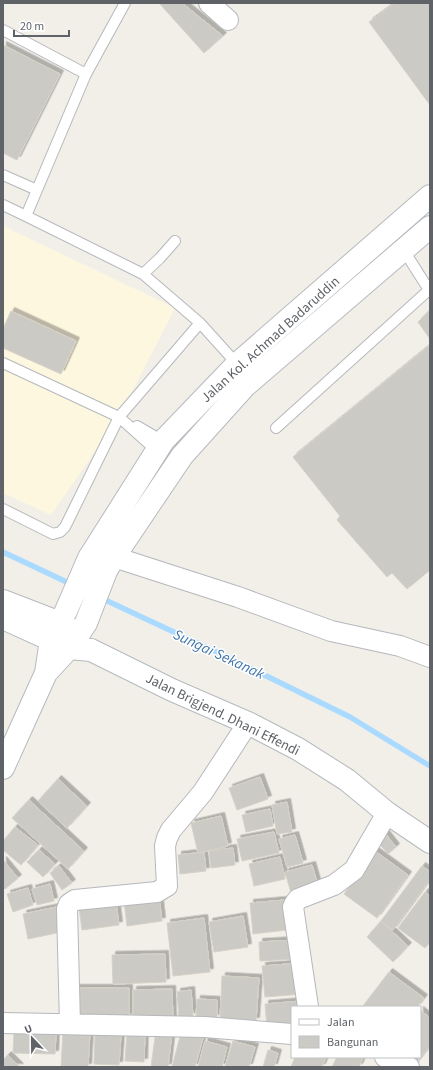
<svg xmlns="http://www.w3.org/2000/svg" width="433" height="1070" font-family="'Source Sans 3',sans-serif">
<style>
.commercial{fill:#fef7e0}
.lines{fill:none;stroke-linecap:round;stroke-linejoin:round}
.stream{stroke:#aadaff;stroke-width:5.5}
.building{fill:#cccac5;stroke:#d6d1c6;filter:url(#shadow)}
.lane-casing{stroke:#b5b8bc;stroke-width:12}
.street-casing{stroke:#b5b8bc;stroke-width:22}
.secondary-casing{stroke:#b6babf;stroke-width:24}
.lane{stroke:#fff;stroke-width:10}
.street{stroke:#fff;stroke-width:20}
.secondary{stroke:#fff;stroke-width:22}
.labels{text-anchor:middle;stroke-width:3;stroke-linejoin:round;paint-order:stroke}
.street-label{font-size:14px;fill:#5f6368;stroke:#fff}
.water-label{font-size:15px;font-style:italic;fill:#4174aa;stroke:#fff}
</style>
<defs>
<filter id="shadow"><feDropShadow dx="3.5" dy="-3.5" stdDeviation="0" flood-color="#0004"/></filter>
</defs>
<rect width="100%" height="100%" fill="#f1efe8"/>
<!-- commercial -->
<path class="commercial" d="M3 226 175 308 119 417 51 515 3 493Z"/>
<g class="lines">
<!-- stream -->
<path class="stream" d="M3 552 73 585
M101 598 236 661 350 717 430 766"/>
</g>
<!-- building -->
<path class="building" d="M159 3H182L223 36 204 53Z
M395 3H430V105L369 22Z
M3 45 60 74 17 160 3 153Z
M430 310V339L418 322Z
M11 311 76 341 61 374 3 348V329Z
M430 345V570L407 589 392 573 387 577 337 520 340 516 293 457Z
M260 777 268 799 237 810 229 788Z
M58 779 87 806 67 828 38 801Z
M29 800 84 851 68 869 12 818Z
M287 802 292 832 277 834 272 805Z
M270 809 273 826 246 832 242 815Z
M221 816 228 846 198 853 191 823Z
M15 827 38 845 21 865 3 850V841Z
M274 832 279 853 242 861 237 839Z
M385 833 396 847 388 854 376 840Z
M295 835 303 863 287 867 279 839Z
M233 848 235 865 211 868 209 851Z
M39 850 55 864 43 877 27 862Z
M375 851 408 875 377 918 344 894Z
M204 852 206 871 180 874 178 855Z
M280 857 285 879 254 886 249 864Z
M3 860 18 878 5 889 3 887Z
M312 865 318 886 291 893 285 872Z
M59 866 72 883 62 890 50 873Z
M422 866 430 872V879L393 930 381 921Z
M50 884 54 901 37 905 32 889Z
M28 888 33 905 13 912 7 894Z
M425 892 430 896V942L425 948 398 928Z
M159 897 162 921 127 926 124 901Z
M285 900 287 930 253 934 250 903Z
M116 902 119 925 82 930 79 907Z
M61 906 66 931 28 939 23 914Z
M243 916 248 947 214 952 209 922Z
M204 918 210 972 173 976 167 923Z
M381 921 408 946 393 962 367 937Z
M295 940 296 959 260 961 259 942Z
M165 954 166 982 113 984 112 955Z
M301 963 303 994 265 997 262 966Z
M389 972 424 998 417 1007 363 1006Z
M222 976 259 978 256 1021 220 1019Z
M74 988H129V1017L75 1018Z
M172 989 173 1020H133V990Z
M191 990 193 1016 179 1017 177 992Z
M197 999 217 1000V1018L196 1017Z
M301 1001 302 1007H292V1026L267 1028 265 1004Z
M420 1010 430 1018V1046L413 1067 399 1057H420Z
M156 1030 172 1032 168 1067H151Z
M63 1031 90 1032 88 1067H61Z
M14 1032 56 1033 55 1054 13 1053Z
M127 1033H145L144 1062 125 1061Z
M181 1033 203 1038 195 1067H172Z
M95 1034 121 1035 119 1065 94 1064Z
M205 1041 227 1047 222 1067H198Z
M233 1041 255 1047 249 1067H225Z
M268 1050 278 1053 274 1067H263Z
M8 1055 20 1067H3V1060Z
M295 1057H326L322 1067H291Z
M337 1057H361L363 1058 359 1067H332Z"/>
<g class="lines">
<defs>
<path id="lane" d="M3 30 86 74 26 216 143 274 200 323 237 364
M86 74 125 3
M3 175 37 190
M3 205 26 216
M403 249 429 290
M143 274 160 258 175 241
M3 363 119 417 200 323
M119 417 157 451
M137 426 163 441
M276 428 430 289
M3 509 53 534 60 532 65 527 119 417"/>
<path id="street" d="M209 3 228 20
M114 557 238 597 331 631 400 646 430 657
M308 1007 293 907 295 903 298 899 334 885 354 870 387 813
M3 1023 205 1027 292 1034
M70 1024 67 909 69 904 75 900 157 892 167 886 165 846 167 838 171 830 203 792 248 723
M385 1057 409 1067"/>
<path id="secondary" d="M3 601 60 623 72 631
M3 618 69 648 91 650 172 690 248 723 298 749 347 780 387 813 430 842
M46 673 51 640 66 611 89 558 163 441 237 364 430 196
M3 768 46 673 69 648 86 623 106 571 114 557 182 456 245 386 430 227"/>
</defs>
<!-- lane casing -->
<use href="#lane" class="lane-casing"/>
<!-- street casing -->
<use href="#street" class="street-casing"/>
<!-- secondary casing -->
<use href="#secondary" class="secondary-casing"/>
<!-- lane -->
<use href="#lane" class="lane"/>
<!-- street -->
<use href="#street" class="street"/>
<!-- secondary -->
<use href="#secondary" class="secondary"/>
</g>
<g class="labels">
<!-- street labels -->
<g class="street-label">
<text transform="translate(270 339) rotate(-42)" y="5">Jalan Kol. Achmad Badaruddin</text>
<text transform="translate(223 714) rotate(26)" y="5">Jalan Brigjend. Dhani Effendi</text>
</g>
<!-- water labels -->
<g class="water-label">
<text transform="translate(219 654) rotate(25)" y="5">Sungai Sekanak</text>
</g>
</g>
<!-- border -->
<rect width="433" height="1070" fill="none" stroke="#5f6368" stroke-width="8"/>
<!-- legend -->
<rect x="291" y="1006" width="130" height="52" fill="#ffffff" stroke="#bfc1c3"/>
<rect x="299" y="1019" width="20" height="6" fill="#ffffff" stroke="#bfc1c3"/>
<text x="327" y="1026" font-size="12" fill="#5f6368">Jalan</text>
<rect x="299" y="1036" width="20" height="12" fill="#cccac5" stroke="#bfc1c3"/>
<text x="327" y="1046" font-size="12" fill="#5f6368">Bangunan</text>
<!-- north arrow -->
<g transform="translate(32 1038) rotate(338)" stroke="#ffffff" stroke-width="3" paint-order="stroke">
<path d="M0-3L7 15L0 10L-7 15Z" fill="#5f6368"/>
<text y="-6" font-size="11" font-weight="bold" text-anchor="middle" fill="#5f6368">U</text>
</g>
<!-- scale -->
<path d="M14 30v6h55v-6" fill="none" stroke="#5f6368" stroke-width="2"/>
<text x="20" y="30" font-size="12" fill="#5f6368" stroke="#ffffff" stroke-width="3" paint-order="stroke">20 m</text>
</svg>
